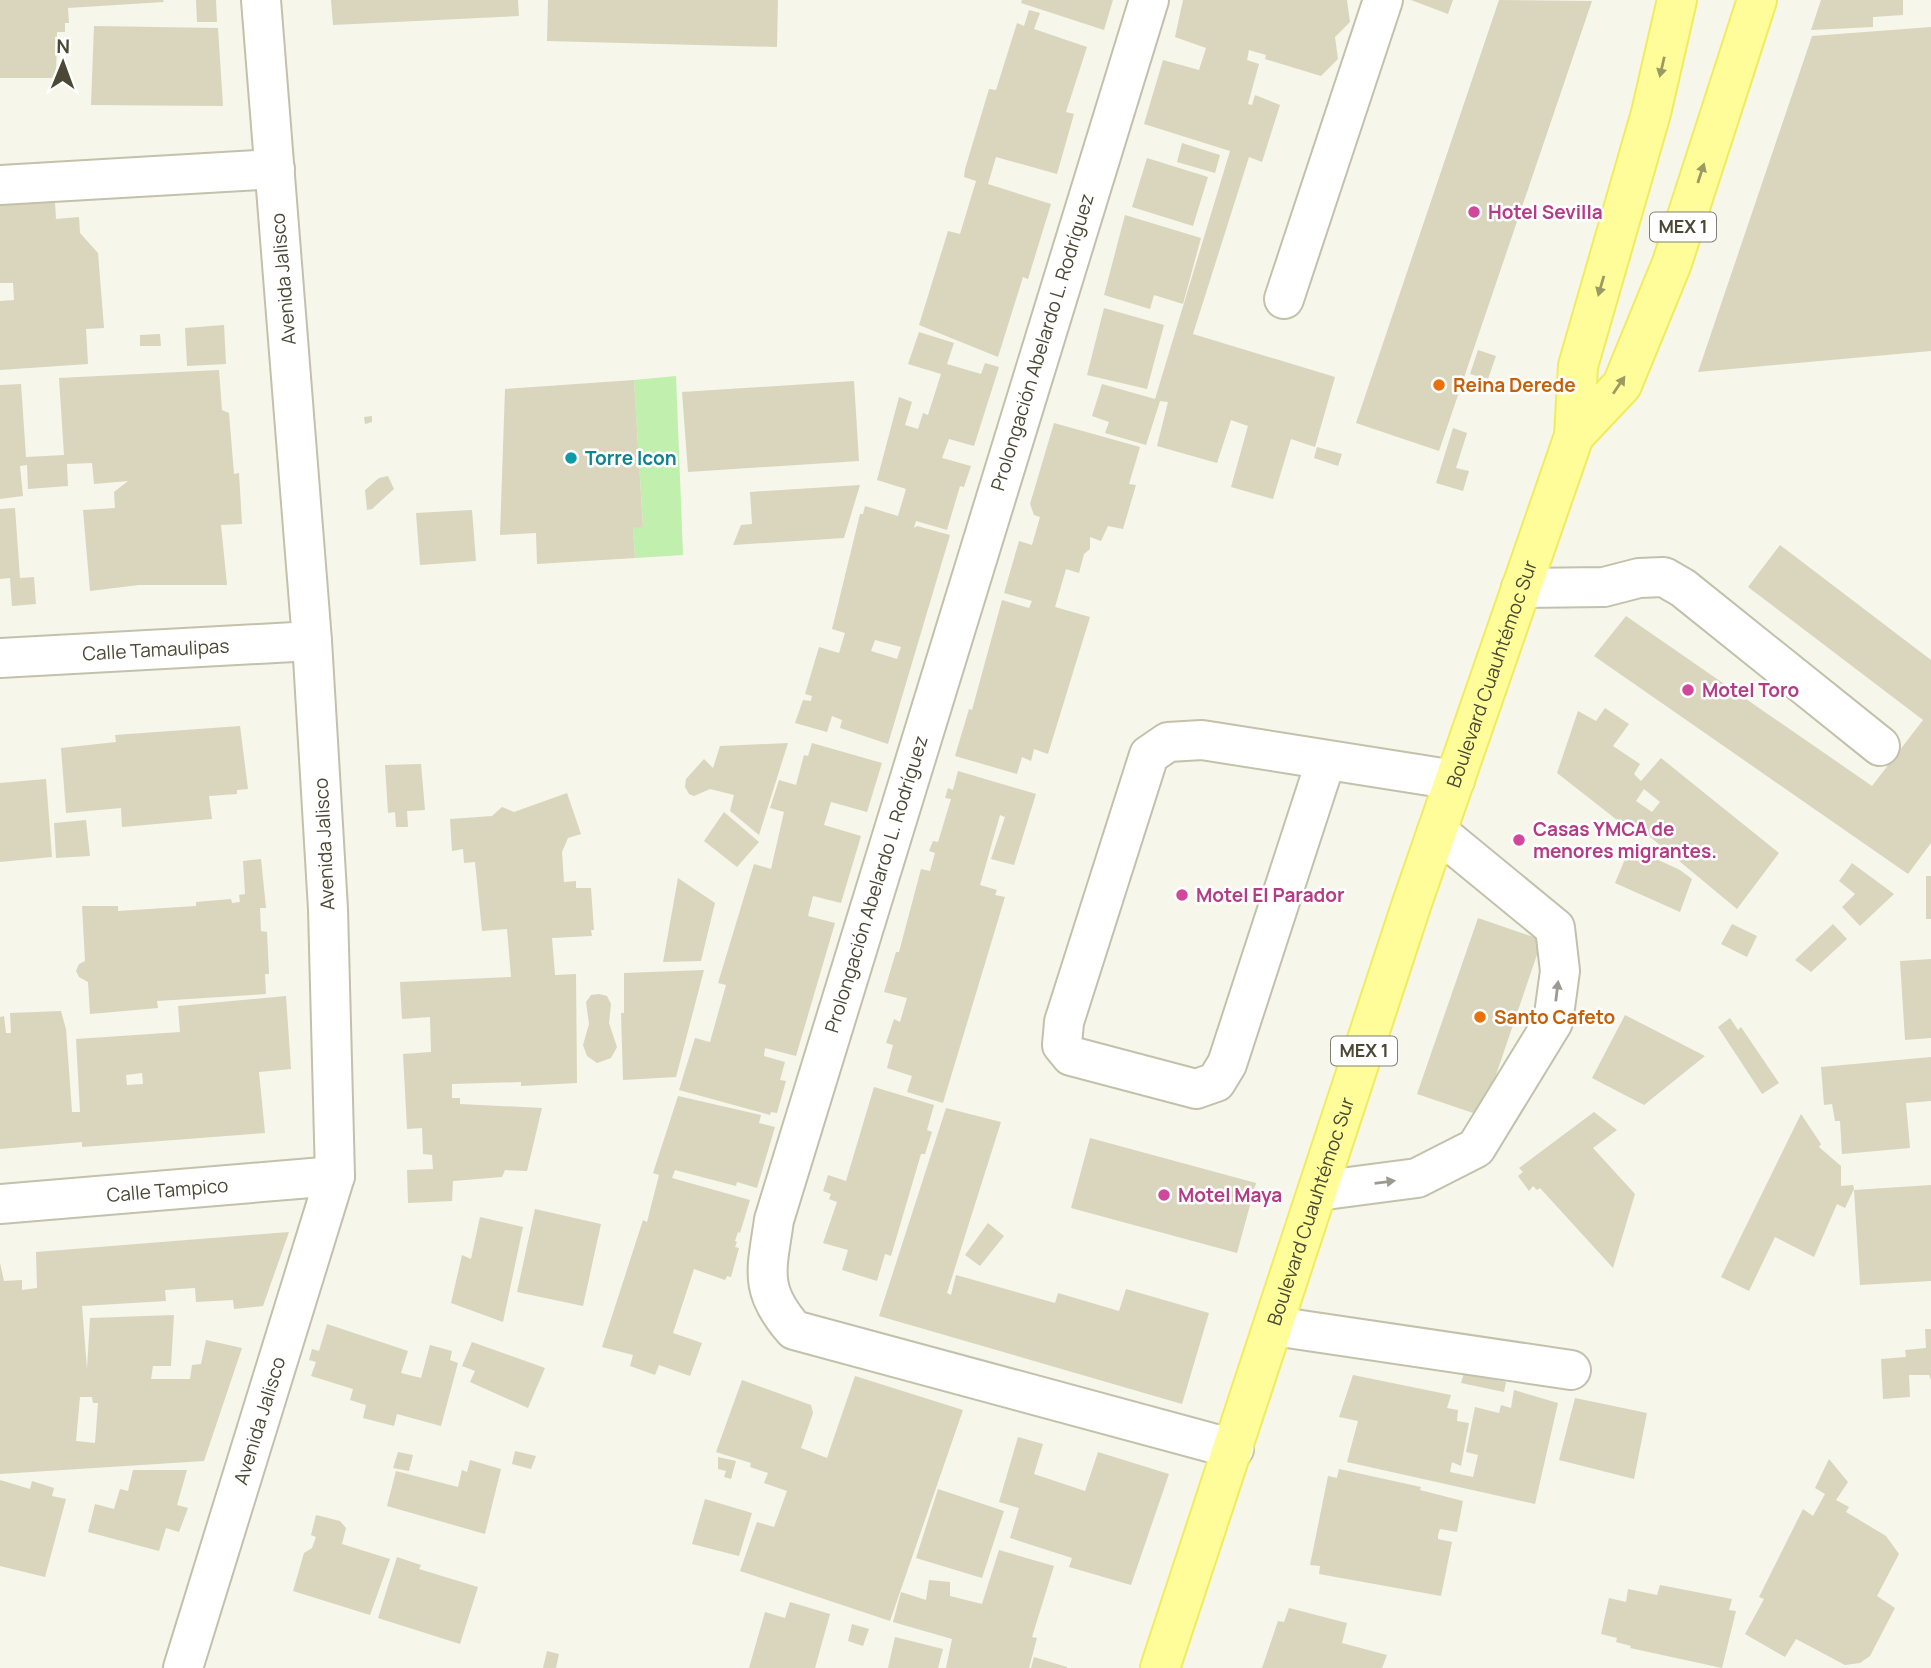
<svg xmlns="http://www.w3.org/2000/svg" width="1931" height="1668" font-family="Manrope,sans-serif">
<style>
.green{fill:#c0efae}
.building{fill:#d9d6bd;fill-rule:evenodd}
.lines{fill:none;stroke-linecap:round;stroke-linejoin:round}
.minor-casing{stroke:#c3c1ab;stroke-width:42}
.major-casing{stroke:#f1ec5d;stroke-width:42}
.minor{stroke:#fff;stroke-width:38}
.major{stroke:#fffd9a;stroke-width:38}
.oneway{fill:#9c9a63}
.oneway2{fill:#9c9b90}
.hotel-dot{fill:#d1479c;stroke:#fff;stroke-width:2.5}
.food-dot{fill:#e8710a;stroke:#fff;stroke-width:2.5}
.culture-dot{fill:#0f9aa8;stroke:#fff;stroke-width:2.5}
.labels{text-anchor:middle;stroke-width:5;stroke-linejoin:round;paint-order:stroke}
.shield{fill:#fff;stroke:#818072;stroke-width:2}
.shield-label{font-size:18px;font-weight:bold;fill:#4b4936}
.hotel-label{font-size:19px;font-weight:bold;fill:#b23c85;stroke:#fff;text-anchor:start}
.street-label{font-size:19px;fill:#4b4936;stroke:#fff}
.food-label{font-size:19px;font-weight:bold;fill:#c56008;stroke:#fff;text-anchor:start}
.culture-label{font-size:19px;font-weight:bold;fill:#0d838f;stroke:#fff;text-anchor:start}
</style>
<rect width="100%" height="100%" fill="#f6f6ea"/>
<!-- green -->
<path class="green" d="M676 376 683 555 635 558 633 528 643 526 634 380Z"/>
<!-- building -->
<path class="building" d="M0 0H163L164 2 68 8 69 23H65V32H57L56 78H0Z
M196 0H216L217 22H197Z
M331 0H518L519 16 333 25Z
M548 0H778L777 47 547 41Z
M1022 0H1113L1104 30 1021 3Z
M1183 0H1347L1350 22 1335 37 1338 59 1321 76 1265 59 1266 55 1249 50 1247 60 1259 64 1248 104 1252 105 1255 95 1280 105 1262 162 1249 157 1193 334 1335 377 1315 447 1291 439 1273 499 1231 487 1248 426 1231 420 1217 463 1157 446 1168 402 1160 401 1146 445 1105 433 1109 422 1092 416 1102 384 1155 399 1230 151 1144 124 1163 60 1199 70 1206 48 1175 37Z
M1411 0H1453L1448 14Z
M1499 0 1592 1 1439 451 1356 423Z
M1821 0H1903V15L1873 17V27L1811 30Z
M1029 10 1040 13 1034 29 1087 47 1066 112 1074 114 1057 174 996 157 988 184 1051 204 1028 279 1023 277 998 357 919 325 948 231 960 234 976 181 964 177 965 169 989 89 996 90 1017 23 1024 26Z
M94 26 218 28 223 106 91 105Z
M1931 27V351L1698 372 1812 36Z
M1182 143 1220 155 1215 173 1177 162Z
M1147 158 1208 177 1193 226 1132 207Z
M54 186 56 219 79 217 80 233 98 253 104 328 86 329 88 364 0 370V301L14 300 13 283H0V188Z
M1125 215 1201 238 1183 304 1154 295 1150 309 1104 295Z
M1104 308 1164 325 1147 389 1087 375Z
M224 325 226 364 187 366 185 328Z
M919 332 954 343 947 364 981 374 985 363 999 367 974 446 949 439 942 458 971 466 964 487 960 486 947 530 916 521 914 528 917 526 950 535 888 744 840 728 842 720 832 716 827 732 795 723 803 700 811 701 812 696 805 694 819 647 839 653 845 633 832 629 860 514H863L865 506 898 516 906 489 877 480 899 397 912 402 905 425 918 429 923 413 928 415 941 374 908 364ZM875 640 901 647 897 659 871 651Z
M160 334 161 346H140V335Z
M1478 350 1496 356 1488 379 1470 374Z
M219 370 222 410 229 413 234 474 239 473 242 524 221 525 227 585H139L90 591 83 510 115 508 114 492 128 481 94 484 92 463 67 464 68 486 28 489 27 465 20 466 23 496 0 499V385L21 384 26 457 64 455 59 378Z
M634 380 643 527 633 528 635 558 537 564 536 533 500 535 505 389Z
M854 381 859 461 688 472 682 392Z
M372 416V422L365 424 364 417Z
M1054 423 1140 447 1129 484 1136 485 1123 529 1108 526 1101 541 1090 537V549L1084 554 1079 573 1066 569 1055 607 1090 617 1048 754 1034 749 1031 761 1022 757 1017 774 955 756 969 709 972 710 1002 600 1029 608 1032 601 1004 593 1019 541 1032 545 1040 517 1034 515 1030 504Z
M1453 428 1467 433 1456 468 1469 471 1463 491 1436 483Z
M1317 447 1342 454 1338 466 1314 458Z
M388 476 394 489 372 509 367 510 365 490 379 478Z
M860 485 844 538 733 545 741 525 752 524 750 492Z
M15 508 20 578 34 577 36 604 12 606 10 578 0 579V509Z
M472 510 476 561 420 565 416 513Z
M1780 545 1931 660V843L1908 874 1594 656 1626 616 1872 786 1923 720 1748 587Z
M1605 708 1629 724 1613 746 1640 764 1634 774 1641 781 1661 758 1779 853 1737 909 1631 821 1626 827 1557 773 1578 711 1596 721ZM1644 789 1660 802 1652 812 1636 801Z
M240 726 248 789 237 790V794L209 796 212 819 122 827 121 808 66 813 61 748 116 742 115 735Z
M788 743 759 835 730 811 734 795 710 789 694 796 689 794 685 787 686 779 704 759 713 768 720 746Z
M812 743 882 763 867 812 831 802 824 825 861 836 841 903 813 896 808 916 835 923 796 1056 765 1048 764 1056 785 1062 780 1080 786 1081 777 1113 771 1112 770 1115 679 1090 695 1038 710 1042 726 985 718 983 754 864 771 869 784 812 770 808 779 780 796 785 804 755 808 756Z
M421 764 425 810 407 811 408 827H396L395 812 388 813 385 765Z
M958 771 1036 794 1014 865 991 859 1005 817 1000 815 980 885 997 890 995 895 1005 897 943 1103 907 1092 912 1076 887 1068 893 1045 886 1043 894 1019 900 1022 907 998 884 992 896 952H899L921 869 930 871 935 853 929 851 933 841 938 842 951 799 945 798 948 788 953 790Z
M46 779 52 857 0 862V783Z
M567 793 581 834 568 838 562 852 564 882 576 881V888H591L594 930H591L592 936 552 938 555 975 576 974 577 1083 521 1086V1082L452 1084V1098H460V1104L542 1108 527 1171 505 1170 502 1177 453 1181 452 1201 408 1203 407 1170 433 1169 432 1155 423 1154 422 1128 407 1129 403 1054 431 1052 430 1017 402 1019 400 982 511 977 507 929 482 931 475 862 464 863 463 849 452 851 450 819 492 816 502 807 514 812Z
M724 812 759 842 737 867 704 841Z
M86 820 90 856 56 858 54 823Z
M1630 847 1680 870 1692 879 1680 912 1615 883Z
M261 859 266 908H260L261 931 267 932 269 974H265L266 994 157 1001 158 1008 90 1014 88 982 79 977 76 971 79 964 85 961 82 906H118V911L196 906V902L231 899 232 903 240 902 239 895 245 894 243 861Z
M1852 863 1894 894 1860 926 1842 907 1855 894 1839 881Z
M1926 876H1931V919H1926Z
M678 878 715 903 701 961 663 962Z
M1478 918 1542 940 1482 1116 1417 1094Z
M1732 924 1757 936 1747 957 1721 944Z
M1833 924 1847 939 1811 972 1795 960Z
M1931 959V1038L1905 1040 1900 961Z
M704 970 676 1077 623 1080 621 1013H624V973Z
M599 994 607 996 611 1004 609 1023 617 1047 611 1058 597 1063 587 1056 583 1045 589 1024 586 1002 591 995Z
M286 996 291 1069 259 1072 265 1133 82 1147V1142L0 1149V1017L4 1016 6 1033H11L10 1013 61 1011 66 1029 72 1112H80L76 1039 180 1032 178 1006ZM142 1073 143 1084 127 1085 126 1075Z
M1625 1015 1705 1056 1644 1105 1592 1078Z
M1730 1018 1738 1030 1741 1027 1779 1083 1762 1094 1718 1027Z
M1931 1057V1101L1906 1103 1910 1148 1842 1154 1840 1121H1835L1832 1104 1824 1105 1821 1067Z
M874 1087 934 1105 927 1130 932 1132 925 1154H921L891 1256 885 1254 877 1281 842 1270 848 1250 823 1243 837 1202 829 1199 831 1194 823 1191 828 1175 846 1181Z
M678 1096 761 1115 759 1123 775 1127 757 1188 737 1182 736 1186 675 1170 672 1178 750 1200 740 1233 738 1232 735 1241 737 1242 735 1247 739 1248 731 1277 727 1276 725 1280 694 1269 673 1333 702 1343 690 1376 659 1365 655 1375 630 1366 633 1355 602 1347 643 1220 647 1222 659 1175 653 1173Z
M946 1108 1001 1122 947 1293 951 1295 956 1275 1055 1303 1058 1293 1119 1311 1126 1289 1209 1313 1182 1404 879 1316Z
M1594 1112 1617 1130 1593 1148 1635 1194 1613 1268 1540 1188 1537 1190 1533 1186 1529 1191 1518 1176 1523 1172 1519 1168Z
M1801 1114 1821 1144 1819 1147 1841 1166V1186L1853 1185 1854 1189 1845 1208 1837 1204 1814 1257 1775 1237 1749 1291 1721 1277Z
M1090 1138 1256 1183 1237 1253 1071 1208Z
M1931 1185V1281L1860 1285 1854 1190Z
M535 1209 601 1224 583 1306 517 1292Z
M480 1217 523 1227 503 1322 451 1303 462 1255 471 1259Z
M988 1223 1004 1236 980 1266 965 1255Z
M289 1232 263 1306 234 1309 233 1300 196 1302 195 1288 165 1290 166 1301 82 1306 87 1369 90 1318 174 1315 171 1366H153L151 1379H190L192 1365 201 1364 206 1340 242 1348 204 1461 0 1474V1263L4 1281 22 1280V1290L37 1288 36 1252ZM80 1397H92L93 1403H98L95 1443 76 1441Z
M327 1324 408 1351 401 1373 421 1378 430 1345 452 1351 450 1360 458 1363 441 1426 397 1414 394 1426 363 1418 366 1405 350 1400 353 1389 311 1376 316 1362 309 1360 312 1349 319 1351Z
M1925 1329H1931V1380L1929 1375H1909L1910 1397 1883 1399 1881 1359 1906 1357 1905 1350 1926 1348Z
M472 1342 545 1368 528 1408 470 1382 475 1371 462 1366Z
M1464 1373 1506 1382 1504 1392 1461 1383Z
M1353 1375 1451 1395 1447 1408 1458 1410 1457 1421 1469 1423 1461 1466 1452 1462 1450 1472 1473 1477 1478 1455 1466 1452 1475 1407 1499 1413 1501 1405 1511 1408 1514 1390 1558 1403 1535 1504 1347 1462 1358 1421 1339 1417Z
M855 1376 963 1410 890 1621 740 1571 757 1522 774 1527 787 1491 764 1483 768 1473 750 1467 751 1463 716 1452 742 1380 811 1405 813 1413 801 1448 827 1458Z
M1575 1398 1647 1413 1634 1479 1559 1460Z
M1018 1437 1043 1444 1034 1474 1085 1491 1098 1452 1169 1474 1131 1585 1069 1567 1072 1558 1010 1538 1019 1508 999 1502Z
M515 1451 536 1456 531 1469 512 1464Z
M398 1452 413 1455 409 1471 393 1468Z
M718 1457 736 1461 731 1479 724 1477 726 1471 718 1469Z
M1829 1459 1848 1482 1836 1500 1849 1507 1846 1512 1886 1536 1899 1554 1877 1596 1895 1608 1870 1656 1860 1663 1845 1665 1796 1639 1785 1657 1745 1634 1764 1599 1759 1597 1803 1509 1813 1516 1825 1494 1815 1488Z
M470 1460 501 1469 485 1534 387 1506 396 1471 458 1487 462 1470 467 1472Z
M1339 1469 1421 1487 1420 1490 1463 1501 1457 1532 1440 1529 1438 1535V1539L1452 1542 1441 1596 1319 1574 1320 1566 1310 1565 1328 1476 1337 1478Z
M133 1470H187L177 1505 188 1508 179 1532 166 1528 159 1551 88 1532 95 1504 114 1509 120 1489 128 1491Z
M0 1480 30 1489 32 1481 54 1488 52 1496 66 1499 45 1577 0 1566Z
M938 1489 1004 1511 982 1578 916 1558Z
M705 1499 752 1513 739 1556 692 1544Z
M316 1515 340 1521 346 1528 342 1544 390 1559 370 1615 293 1591 304 1553 312 1548 316 1537 311 1535Z
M999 1550 1054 1566 1032 1637 1037 1638 1029 1668H946L952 1639 893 1622 901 1592 926 1600 929 1580 950 1582V1596L982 1604Z
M397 1557 421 1565 419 1569 478 1587 460 1644 378 1618Z
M1660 1585 1732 1599 1729 1610 1736 1611 1722 1668 1630 1648 1631 1646 1616 1642 1617 1638 1601 1634 1609 1598 1626 1602 1628 1589 1657 1595Z
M790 1602 830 1614 815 1668H749L765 1612 785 1618Z
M1289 1608 1347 1623 1342 1643 1387 1655 1382 1668H1262L1278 1621 1284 1622Z
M852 1624 869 1629 863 1646 848 1641Z
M895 1637 943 1649 938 1668H888Z
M547 1651 559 1654 556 1668H543Z
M1034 1657 1067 1667V1668H1031Z"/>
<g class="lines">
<defs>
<g id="minor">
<path d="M1149 0 774 1220C767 1270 758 1289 794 1330L1234 1449"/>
<path d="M0 185 275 169"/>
<path d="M1284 299 1383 0"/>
<path d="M1521 588 1604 587 1639 578 1664 577 1683 588 1880 746"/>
<path id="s1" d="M0 658 312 641"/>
<path d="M1326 760 1227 1064 1216 1082 1196 1089 1071 1056 1062 1045 1064 1022 1149 755 1168 742 1202 740 1455 780"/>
<path d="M1318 1191 1417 1178 1476 1148 1553 1022 1560 971 1555 928 1437 831"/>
<path id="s2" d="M0 1204 335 1176"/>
<path d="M1274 1326 1571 1370"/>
<path id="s3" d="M183 1668 335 1176 328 909 312 641 261 0"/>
</g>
<g id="major">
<path d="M1574 436 1622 385 1672 263 1757 0"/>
<path id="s4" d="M1160 1668 1411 906 1574 436 1578 366 1651 113 1677 0"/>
</g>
</defs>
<!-- minor casing -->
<use href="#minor" class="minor-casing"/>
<!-- major casing -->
<use href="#major" class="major-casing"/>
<!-- minor -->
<use href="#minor" class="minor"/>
<!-- major -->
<use href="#major" class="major"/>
</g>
<!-- one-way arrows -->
<defs><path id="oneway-solid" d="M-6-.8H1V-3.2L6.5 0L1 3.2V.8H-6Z" transform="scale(1.75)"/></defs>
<g class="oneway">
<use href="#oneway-solid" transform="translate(1662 67) rotate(103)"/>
<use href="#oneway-solid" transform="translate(1701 173) rotate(-72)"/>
<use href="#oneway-solid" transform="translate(1601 286) rotate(106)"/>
<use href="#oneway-solid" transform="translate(1619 385) rotate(-56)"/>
</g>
<g class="oneway2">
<use href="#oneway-solid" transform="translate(1557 991) rotate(-83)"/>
<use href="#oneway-solid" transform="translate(1385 1182) rotate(-7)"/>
</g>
<!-- markers -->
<g class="hotel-dot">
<circle cx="1474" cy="212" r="7"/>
<circle cx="1688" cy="690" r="7"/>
<circle cx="1519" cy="840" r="7"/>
<circle cx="1182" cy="895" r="7"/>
<circle cx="1164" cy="1195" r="7"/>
</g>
<g class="food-dot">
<circle cx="1439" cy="385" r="7"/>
<circle cx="1480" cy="1017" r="7"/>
</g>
<circle class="culture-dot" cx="571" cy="458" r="7"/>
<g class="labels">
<!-- shield labels -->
<g class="shield">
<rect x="1650" y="212.5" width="66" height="29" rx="5"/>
<rect x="1331" y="1036.5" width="66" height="29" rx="5"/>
</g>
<g class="shield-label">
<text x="1683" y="233">MEX 1</text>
<text x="1364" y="1057">MEX 1</text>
</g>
<!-- hotel labels -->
<g class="hotel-label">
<text x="1488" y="219">Hotel Sevilla</text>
<text x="1702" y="697">Motel Toro</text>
<text x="1533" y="836">Casas YMCA de<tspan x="1533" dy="22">menores migrantes.</tspan></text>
<text x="1196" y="902">Motel El Parador</text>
<text x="1178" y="1202">Motel Maya</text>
</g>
<!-- street labels -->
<g class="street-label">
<text transform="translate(283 279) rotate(-95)" y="7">Avenida Jalisco</text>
<text transform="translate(1042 342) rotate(-73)" y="7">Prolongación Abelardo L. Rodríguez</text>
<text dy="7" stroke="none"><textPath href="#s1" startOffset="156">Calle Tamaulipas</textPath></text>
<text dy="7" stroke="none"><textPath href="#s4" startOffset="1048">Boulevard Cuauhtémoc Sur</textPath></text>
<text transform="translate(324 844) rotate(-93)" y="7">Avenida Jalisco</text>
<text transform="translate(876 884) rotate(-73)" y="7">Prolongación Abelardo L. Rodríguez</text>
<text dy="7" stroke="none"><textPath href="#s2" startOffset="168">Calle Tampico</textPath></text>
<text dy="7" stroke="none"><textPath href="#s4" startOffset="481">Boulevard Cuauhtémoc Sur</textPath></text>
<text dy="7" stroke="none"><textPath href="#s3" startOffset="259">Avenida Jalisco</textPath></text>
</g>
<!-- food labels -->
<g class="food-label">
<text x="1453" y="392">Reina Derede</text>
<text x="1494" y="1024">Santo Cafeto</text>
</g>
<!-- culture labels -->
<g class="culture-label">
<text x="585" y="465">Torre Icon</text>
</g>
</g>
<!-- north arrow -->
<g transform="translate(63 63) rotate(1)" stroke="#ffffff" stroke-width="5" paint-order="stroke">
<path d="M0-5L12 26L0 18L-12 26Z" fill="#4b4936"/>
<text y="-10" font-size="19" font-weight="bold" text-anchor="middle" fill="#4b4936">N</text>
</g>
</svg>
